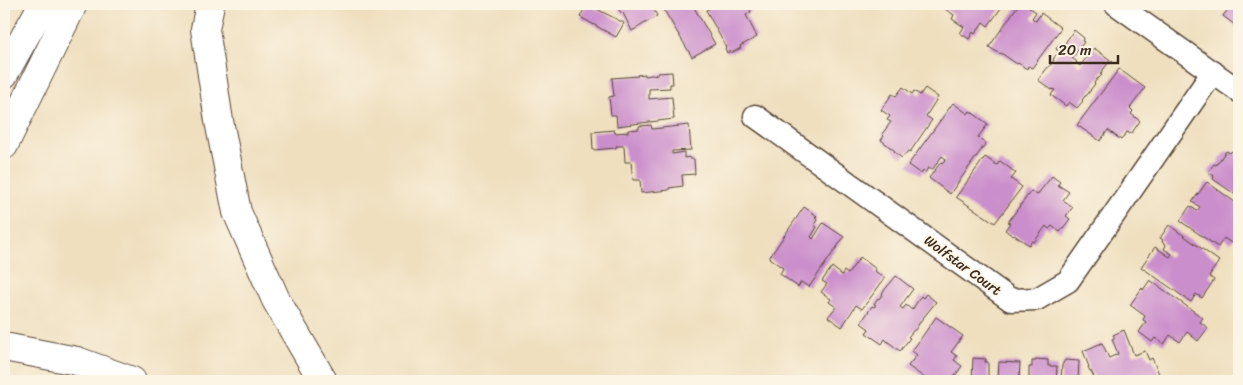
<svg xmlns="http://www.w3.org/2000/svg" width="1243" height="385" font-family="Sriracha,sans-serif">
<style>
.building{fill:#cb8ecc}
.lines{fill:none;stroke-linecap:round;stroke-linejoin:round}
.minor-casing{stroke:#564536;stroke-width:25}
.highway-casing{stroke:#564536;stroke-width:30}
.minor{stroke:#fff;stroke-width:22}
.highway{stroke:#fff;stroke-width:28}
.labels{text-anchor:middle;stroke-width:4;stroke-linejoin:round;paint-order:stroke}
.street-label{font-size:14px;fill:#3b2a1e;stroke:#fcf5e5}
</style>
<rect width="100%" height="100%" fill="#fcf5e5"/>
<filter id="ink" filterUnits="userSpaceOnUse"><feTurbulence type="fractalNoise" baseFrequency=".02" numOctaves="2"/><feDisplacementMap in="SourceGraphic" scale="10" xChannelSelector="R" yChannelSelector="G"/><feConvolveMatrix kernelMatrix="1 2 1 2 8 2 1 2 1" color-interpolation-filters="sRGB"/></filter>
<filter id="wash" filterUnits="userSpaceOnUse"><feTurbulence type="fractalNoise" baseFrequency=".0096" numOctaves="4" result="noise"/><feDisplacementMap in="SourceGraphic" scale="20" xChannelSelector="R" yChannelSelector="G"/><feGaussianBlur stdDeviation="1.12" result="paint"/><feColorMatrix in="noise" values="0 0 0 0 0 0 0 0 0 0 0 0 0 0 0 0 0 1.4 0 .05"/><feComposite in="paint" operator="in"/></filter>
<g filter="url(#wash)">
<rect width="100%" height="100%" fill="#efdfbf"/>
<g id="blocks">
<!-- building -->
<path class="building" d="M587 4 624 23 616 37 580 17Z
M615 4H660L653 8 657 16 632 31 623 13 622 14Z
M668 4H692L715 44 692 57 664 10 670 7Z
M710 4H758L749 8 751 12 746 15 757 37 740 46 741 48 731 53 730 51 727 53 725 48 726 47 706 10 712 7Z
M950 4H1004L988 26 983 22 975 34 973 32 969 39 960 33 964 27 952 19 954 15 945 9Z
M1019 4H1031L1029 7 1036 12 1032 18 1036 21 1041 13 1061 28 1032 68 1028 66 1027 69 1018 63 1017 64 1001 53 1000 54 989 47Z
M1232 4H1239V28L1223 16Z
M1074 30 1084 38 1082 41 1084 42 1072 58 1077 62 1076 63 1080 66 1094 48 1113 62 1111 63 1109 62 1100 74 1102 75 1099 78H1098L1094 83 1095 84 1090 90H1091L1086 96H1085L1082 100 1083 101 1077 108 1069 102 1066 106 1051 95 1055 90 1052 89V90L1038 80 1048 67H1049L1054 60 1053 59 1058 53 1059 54 1060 52 1056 49 1060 43 1064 47 1066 43H1065Z
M1119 69 1145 88 1130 108 1133 111 1131 114 1140 121 1131 134 1127 132 1121 140 1108 130 1100 141 1077 125Z
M672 72 673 84H670V88L649 89V99L672 97 674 119 617 126 616 115H611L609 97 614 96 612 78 638 76 637 75 645 74V76L658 74V73Z
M903 87 912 94 914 91 920 95 925 88 938 97 926 116 932 120 910 152 908 151 902 158 894 152 895 151 881 140 884 136 882 134 891 122 887 120 890 116 881 110 892 94 896 96Z
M953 103 968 114 970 111 988 124 978 137 986 143 950 194 929 178 941 162 942 163 946 159 942 156 932 170 928 168 925 173 923 171 921 174 908 165Z
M651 125 652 129 689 125 691 150 672 151V154L684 152V158L690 157V159H694L695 174 682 175 683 186 669 188V190L641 193 640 180H633L631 162H625L624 146H616V148L593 150 592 132 614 130 615 133 628 132V130L639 129V126Z
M1226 151 1230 153 1232 151 1239 157V197L1213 179 1214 176 1208 172 1214 164 1216 165Z
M985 157 997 165 1000 161 1016 173 1011 179 1022 187 995 223 956 197Z
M1052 176 1060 182 1058 185 1069 192 1063 200 1073 207 1066 216 1070 219 1060 232 1052 226 1049 229 1046 226 1034 242 1032 241 1029 245 1014 235 1013 236 1005 230 1010 223 1008 222 1031 191 1037 195Z
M1207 182 1239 205V223L1238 225 1239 226V231L1231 243 1224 238 1218 247 1180 221 1190 206 1197 211 1200 207 1192 202Z
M804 207 817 216 815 218 817 220 814 225 817 227 811 237 813 239 823 223 844 237 809 287 801 282 798 287 780 274 783 268 769 258Z
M1169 225 1219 261 1209 276 1214 280 1202 298 1196 294 1191 302 1141 267 1155 247 1170 257 1172 254 1164 249 1166 245 1162 242 1163 240 1160 238Z
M860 257 876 269 875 271 885 278 862 309 856 305 842 327 828 317 836 307 829 302 831 299 821 292 827 284 822 281 832 267 842 275 844 271 848 274Z
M896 276 913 289 900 307 903 309 906 305 912 310 921 296 923 298 926 294 936 302 919 323V324L915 330H914L908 337 910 338 900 351 887 341 885 339 882 344 866 333 869 329 861 323 872 306 874 307 876 305 874 304 878 298 879 299 883 294 882 293Z
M1150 280 1203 318 1200 322 1208 328 1198 341 1187 332 1180 342 1170 335 1164 344 1155 338 1152 342 1139 332 1146 322 1143 320 1145 316 1130 305 1142 288 1143 290Z
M936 317 963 336 951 352 957 356 954 360 962 366 952 380 947 378 945 381H935L933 380 932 381H929L908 366 917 355 912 351Z
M1124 330 1134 355 1145 351 1149 360 1152 358 1161 378 1155 381H1094L1093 377H1094L1091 371H1090L1088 367H1089L1083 351 1102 343 1109 358 1118 354 1112 339 1115 338 1113 335Z
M973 358 986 359 985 362H988V379H998L999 362 1020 363 1019 381H972Z
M1036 359 1048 360V366H1057L1056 381H1029V367H1032V361H1036Z
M1065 360 1079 361 1078 381H1061L1062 365Z"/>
</g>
</g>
<g filter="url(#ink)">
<use href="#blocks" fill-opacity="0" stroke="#564536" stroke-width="1"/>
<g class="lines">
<defs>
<path id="minor" d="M1116 4 1239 91
M755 116 1011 300 1037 299 1068 281 1213 72"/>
<path id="highway" d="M210 4 205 29 219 121 237 212 276 300 323 381
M4 74 43 4
M4 145 73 4
M4 347 77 361 132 381"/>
</defs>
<!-- minor casing -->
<use href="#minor" class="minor-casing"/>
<!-- highway casing -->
<use href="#highway" class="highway-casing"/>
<!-- minor -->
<use href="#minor" class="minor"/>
<!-- highway -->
<use href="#highway" class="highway"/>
</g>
</g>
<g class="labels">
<!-- street labels -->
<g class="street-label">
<text transform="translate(963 265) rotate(36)" y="5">Wolfstar Court</text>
</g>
</g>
<!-- margin -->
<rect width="1243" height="385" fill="none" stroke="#fcf5e5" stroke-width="20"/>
<!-- scale -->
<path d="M1050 55v8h68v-8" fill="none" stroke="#3b2a1e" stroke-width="2.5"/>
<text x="1058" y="55" font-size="15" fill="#3b2a1e" stroke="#fcf5e5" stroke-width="4" paint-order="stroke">20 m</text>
</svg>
